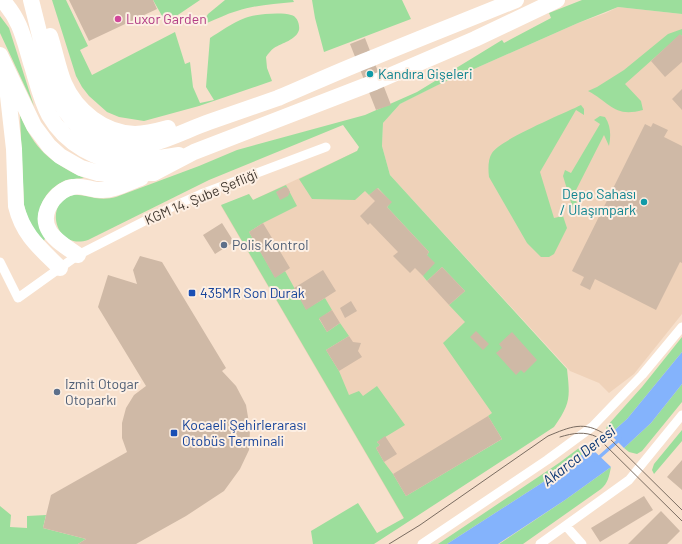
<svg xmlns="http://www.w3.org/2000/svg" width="682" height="544" font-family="Barlow,sans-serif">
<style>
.built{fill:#efd2b9}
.green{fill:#9cde9c}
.water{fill:#84b3fc}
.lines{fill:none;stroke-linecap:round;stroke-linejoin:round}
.stream{stroke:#84b3fc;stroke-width:3.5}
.building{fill:#cfb9a6}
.minor{stroke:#fff;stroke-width:9}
.motorway{stroke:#fff;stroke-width:16}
.tram{stroke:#7a6c61;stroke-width:1}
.hotel-dot{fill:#d1479c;stroke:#fdefe3;stroke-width:1.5}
.culture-dot{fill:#0f9aa8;stroke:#fdefe3;stroke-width:1.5}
.service-dot{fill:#5c6f8a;stroke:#fdefe3;stroke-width:1.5}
.transit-dot{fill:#1a4fb4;stroke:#fdefe3;stroke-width:1.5}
.labels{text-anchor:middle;stroke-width:4;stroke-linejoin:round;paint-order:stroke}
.hotel-label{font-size:14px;fill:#b23c85;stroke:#fdefe3;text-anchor:start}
.culture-label{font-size:14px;fill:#0d838f;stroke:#fdefe3;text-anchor:start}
.street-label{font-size:14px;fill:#413830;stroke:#fdefe3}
.service-label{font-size:14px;fill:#4e5e75;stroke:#fdefe3;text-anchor:start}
.transit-label{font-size:14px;fill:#164399;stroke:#fdefe3;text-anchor:start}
.water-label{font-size:15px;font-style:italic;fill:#093573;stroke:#fdefe3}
</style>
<rect width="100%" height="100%" fill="#f7e0cc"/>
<!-- built -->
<path class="built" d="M618 7 682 14V314L634 374 609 393 599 383 570 371 390 175 382 146 383 123 400 104 438 85 578 23 606 13Z
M357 151 560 379 404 519 221 206 249 194 253 200Z"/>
<!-- green -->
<path class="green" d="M52 0H66L88 46 80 50 92 75 175 32 185 64 190 62 193 87 200 103 214 100 206 87 210 38C221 31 232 23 245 18 255 14 281 12 291 15 297 16 300 24 299 30 296 40 282 43 274 48 271 50 268 54 266 57L267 68 272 81 199 106 144 121 119 117 107 112 89 96 82 87 76 76Z
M153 0H200L166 23Z
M225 0H293L294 2C274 4 255 5 237 11 226 14 217 19 207 23L205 19 208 14Z
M312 0H402L411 19 324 52 315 18Z
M582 0H682V14L618 7 578 23 438 85 400 104 383 123 382 146 390 175 567 369C570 397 571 403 554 427L374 544H313L311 531 358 503 377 533 404 518 221 205 249 194 253 200 286 185 297 206 263 223 249 232 275 277 285 271 306 309 325 298 332 310 319 319 327 332 340 323 349 336 326 350 339 371 349 395 359 391 363 396 377 386 405 425 377 442 380 445 376 448 384 462 393 474 406 496 502 439 488 416 492 413 443 343 465 322 449 305 465 291 442 267 427 281 423 276 427 255 429 252 387 207 391 202 378 188 369 195 365 191 355 200 312 199 299 179 357 151 359 147 343 125 209 180 88 240C55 251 43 202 73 195 80 194 88 197 95 198 102 199 109 199 116 197L199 166 237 150 365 115 417 92 502 40 504 43 551 18 549 13Z
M0 16 9 28 34 106 0 33Z
M682 29V36L680 35 625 84 641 101 643 110C614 118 611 103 588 91L597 87 624 70 668 34Z
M581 105 584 109V115L576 110 540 172 554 218 563 216 567 228 554 254 549 257H541L527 243 489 177C488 169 488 159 492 153 501 139 563 114 581 105Z
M20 115C34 149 51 163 84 178 77 179 69 178 62 182 42 192 31 218 45 238L44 241C32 229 28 221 24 205Z
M600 116 605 117C611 126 611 136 609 146L604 135 574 194 578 207 574 212 563 176 565 170 571 173 600 124 594 120Z
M682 337V352L627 419 610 434 606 429 607 426 642 387Z
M682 384V402L642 451 637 454 629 452 624 448 651 423Z
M682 430V441L654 474 652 470 654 464Z
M583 445H586L591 448 551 477 447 544H438L559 463Z
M611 467C609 477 608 483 601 489L523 544H499L565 500Z
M0 506 11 515 10 527 27 528V516L46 515 43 528 86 539 78 544H0Z"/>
<!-- water -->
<path class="water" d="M682 352V384L651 423 624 448 610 434 627 419Z
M591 448 611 467 565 500 498 544H447L551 477Z"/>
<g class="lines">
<!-- stream -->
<path class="stream" d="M596 460 620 439"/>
</g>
<!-- building -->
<path class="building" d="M69 0H153L157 9 89 41Z
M680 34 682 36V62L665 77 651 61Z
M365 38 391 105 376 110 350 44Z
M682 89V110L672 99Z
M653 123 668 130 664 137 682 146V263L680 262 656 310 595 279 590 290 580 285 584 277 572 271 645 124 651 127Z
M284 187 288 188 290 192 288 196 280 200 276 192Z
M377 188 392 202 387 207 429 252 427 255 435 263 423 276 415 268 410 273 393 256 398 252 370 223 368 225 360 216 375 201 369 195Z
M222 223 234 242 215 254 203 235Z
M263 223 290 268 275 278 249 232Z
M140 256 162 262 226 368 222 371 236 386 246 405 250 429 249 450 240 469 224 491 186 516 136 544H78L86 539 43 528 51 495 127 452 122 438V423L126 408 134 395 146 386 98 307 108 275 137 284 133 270Z
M442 267 465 291 449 305 427 281Z
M323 270 336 291 306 310 294 288Z
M351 301 357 311 345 318 340 308Z
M332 310 340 323 327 332 319 318Z
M476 331 489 344 483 350 470 337Z
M512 332 537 360 524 373 521 370 516 375 496 353 502 348 499 344Z
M349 336 353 342 361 343 358 351 362 357 339 371 326 350Z
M488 416 502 439 406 496 393 474Z
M385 436 397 454 384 462 376 448 380 445 377 442Z
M682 460V490L667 477Z
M644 496 653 510 600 542 591 528Z
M661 511 680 531 667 544H628Z"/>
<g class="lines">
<!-- minor -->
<path class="minor" d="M0 262 18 298 78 255 174 206 201 194 326 147
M566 526 582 544
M422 544 547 460 592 427 642 375 682 327
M540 544 629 480 682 415"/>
<!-- motorway -->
<path class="motorway" d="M2 0C21 20 24 40 32 66 37 82 41 100 49 115 65 143 98 163 130 162 146 161 163 157 179 155
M31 0 53 88C65 117 89 145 123 147 152 149 183 131 209 122 232 114 255 106 278 98 309 85 339 71 370 59 418 39 467 20 516 0
M50 36C55 51 58 68 64 83 76 111 104 133 135 134 146 134 157 131 168 128
M0 55 34 126 49 146 60 156 81 168 98 173 108 174 154 173 194 152 375 82 475 39 557 0
M6 78 14 149 16 206C23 235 40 248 60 268
M78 255C58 242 33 227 53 200 58 194 65 188 73 187 82 185 91 190 100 190 114 191 129 182 141 178"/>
<!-- tram -->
<path class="tram" d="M560 437C573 433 585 431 597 437L682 521
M389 544 420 525 548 436C570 427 584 420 606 435L682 510"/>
</g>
<!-- markers -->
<circle class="hotel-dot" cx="118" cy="19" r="4"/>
<g class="culture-dot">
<circle cx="370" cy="74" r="4"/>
<circle cx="644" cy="202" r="4"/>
</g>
<g class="service-dot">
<circle cx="224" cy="245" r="4"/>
<circle cx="57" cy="392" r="4"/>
</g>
<g class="transit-dot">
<rect x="188" y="289" width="8" height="8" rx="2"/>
<rect x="170" y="429" width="8" height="8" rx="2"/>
</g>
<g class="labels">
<!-- hotel labels -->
<g class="hotel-label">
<text x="126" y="24">Luxor Garden</text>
</g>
<!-- culture labels -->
<g class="culture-label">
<text x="378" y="79">Kandıra Gişeleri</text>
<text x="636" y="199" text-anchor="end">Depo Sahası<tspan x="636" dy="16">/ Ulaşımpark</tspan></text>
</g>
<!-- street labels -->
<g class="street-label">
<text transform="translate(201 197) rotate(-23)" y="5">KGM 14. Şube Şefliği</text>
</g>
<!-- service labels -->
<g class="service-label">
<text x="232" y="250">Polis Kontrol</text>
<text x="65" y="389">Izmit Otogar<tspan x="65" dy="16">Otoparkı</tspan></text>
</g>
<!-- transit labels -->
<g class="transit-label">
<text x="200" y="298">435MR Son Durak</text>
<text x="182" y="430">Kocaeli Şehirlerarası<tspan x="182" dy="16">Otobüs Terminali</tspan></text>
</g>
<!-- water labels -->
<g class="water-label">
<text transform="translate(579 456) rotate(-38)" y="5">Akarca Deresi</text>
</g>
</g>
</svg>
